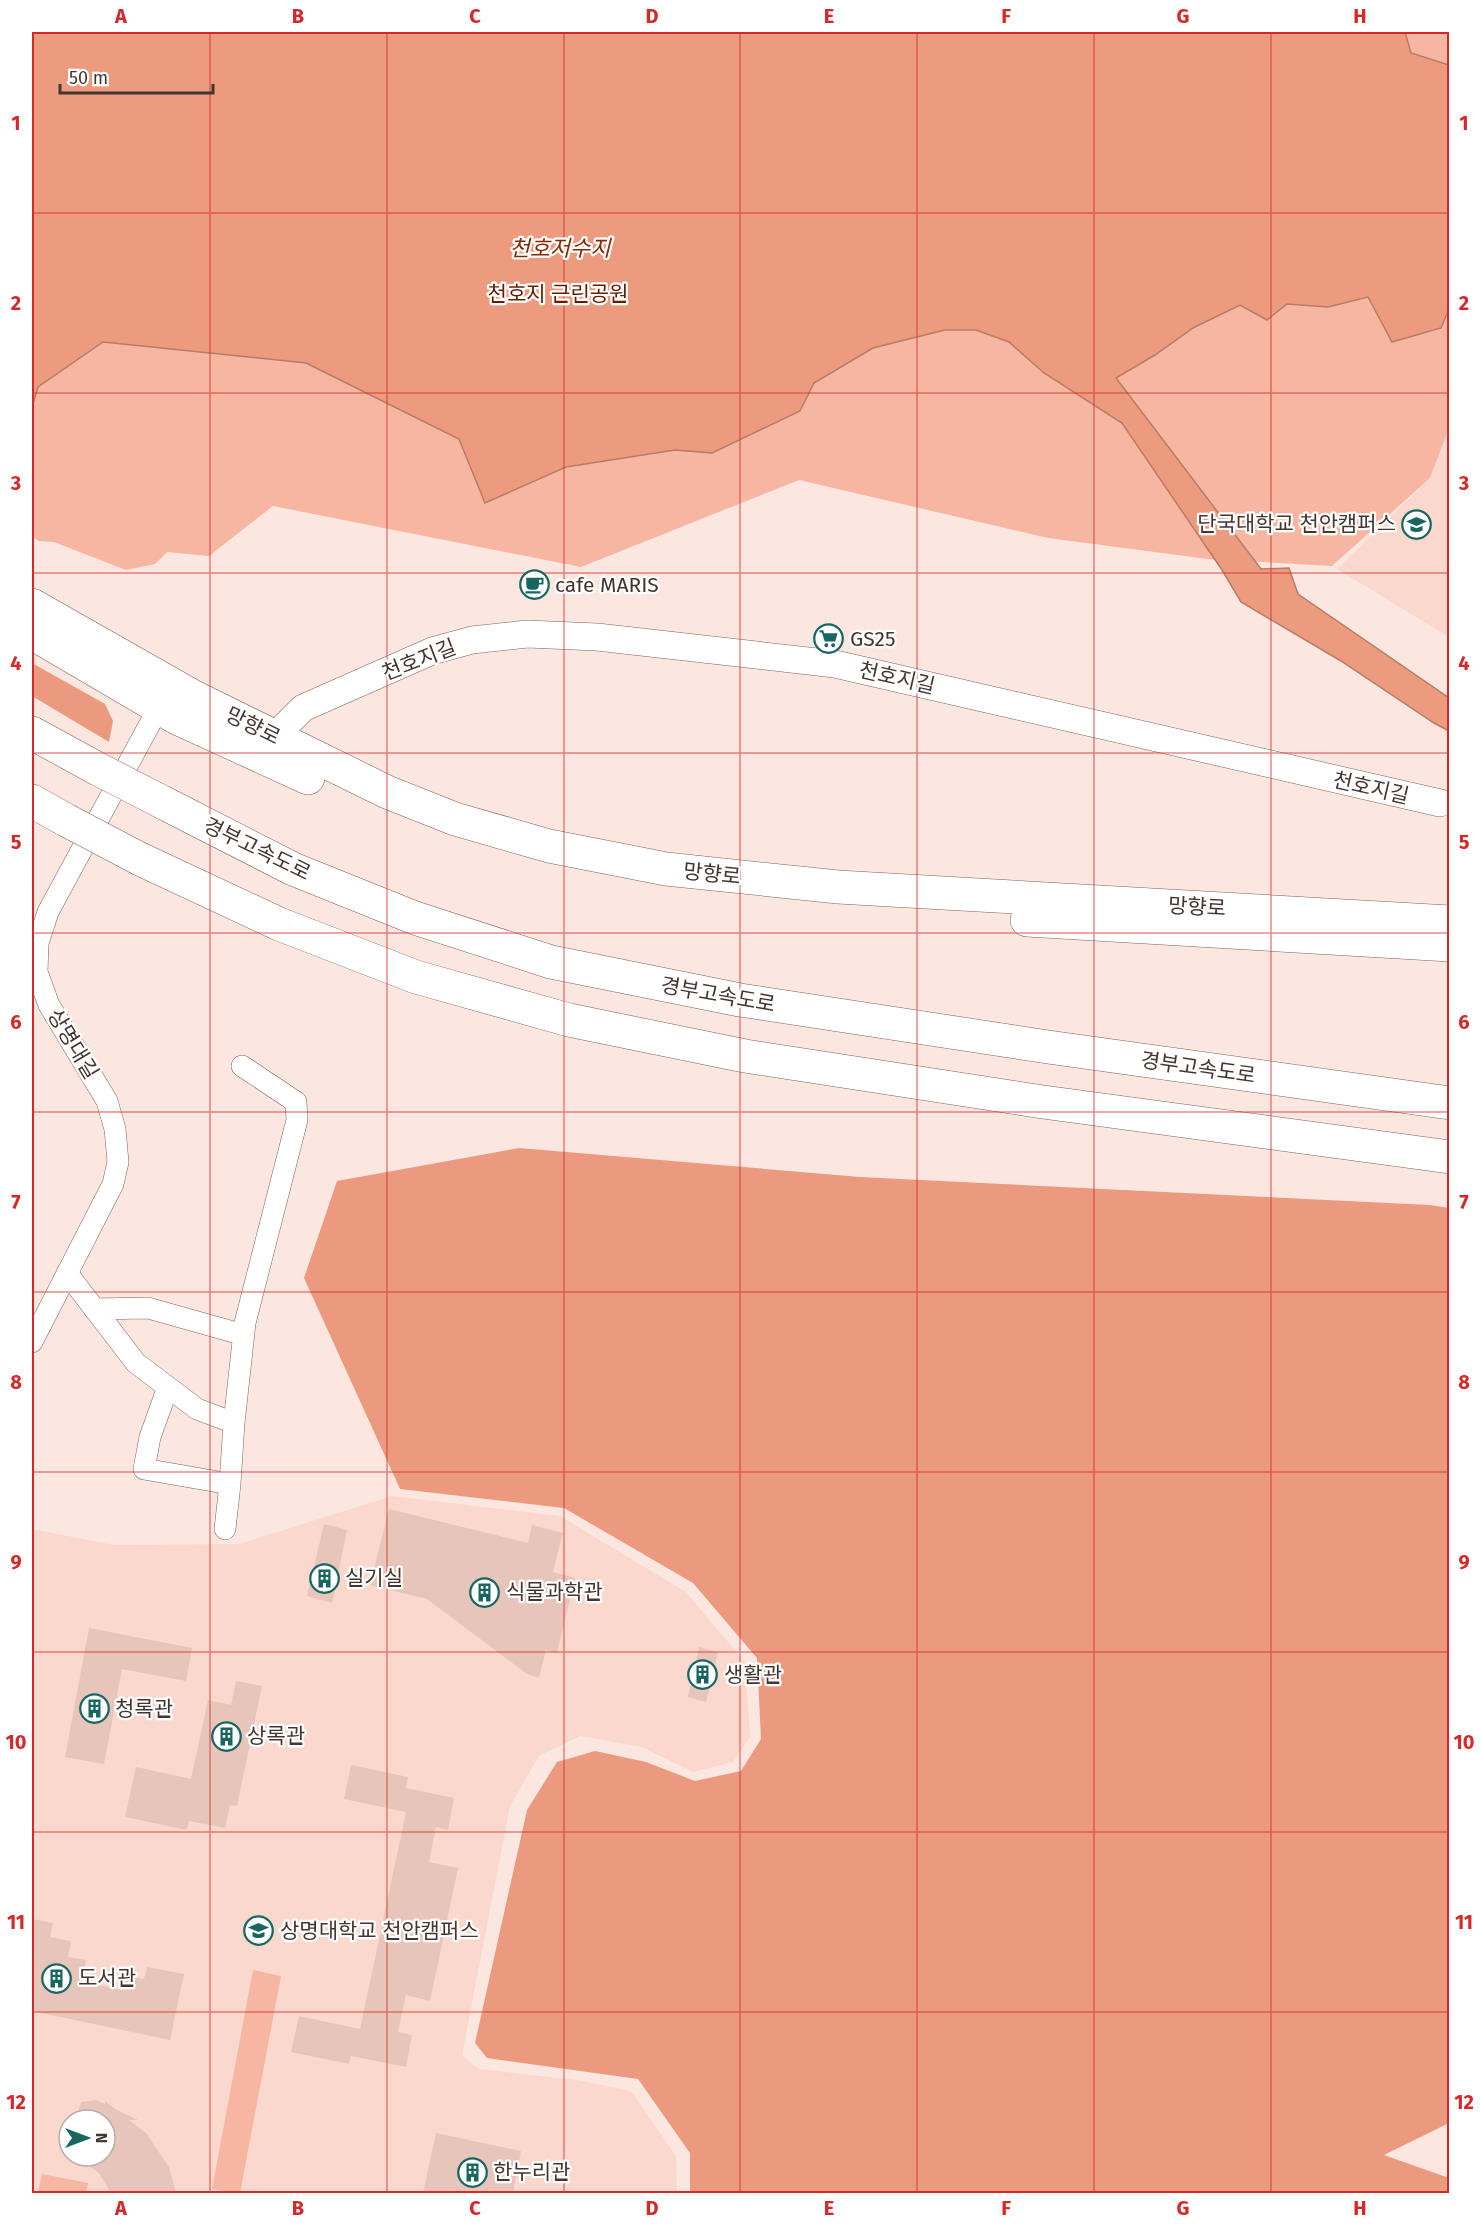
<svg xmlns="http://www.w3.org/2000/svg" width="1481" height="2225" font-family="'Fira Sans','Noto Sans KR',sans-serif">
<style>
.built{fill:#fbd8cd;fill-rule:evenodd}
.green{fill:#f6b6a1}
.forest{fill:#eb9a7f}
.water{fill:#ec9b7f;stroke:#b97c67;stroke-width:1.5}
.building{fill:#e8c5ba}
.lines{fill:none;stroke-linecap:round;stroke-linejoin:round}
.minor-casing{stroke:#7f6157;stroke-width:22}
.tertiary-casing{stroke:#7f6157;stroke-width:28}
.primary-casing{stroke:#7f6157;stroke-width:34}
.motorway-casing{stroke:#7f6157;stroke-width:34}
.minor{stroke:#fff;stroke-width:21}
.tertiary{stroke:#fff;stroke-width:27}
.primary{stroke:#fff;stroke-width:33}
.motorway{stroke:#fff;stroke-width:33}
.motorway-bridge-casing{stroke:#7f6157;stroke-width:34;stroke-linecap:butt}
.motorway-bridge{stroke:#fff;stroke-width:33}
.grid{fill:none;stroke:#d62828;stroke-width:1.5;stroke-opacity:0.55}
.labels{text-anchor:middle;stroke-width:4.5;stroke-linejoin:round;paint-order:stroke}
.park-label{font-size:21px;fill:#631c00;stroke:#fff}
.poi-label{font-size:21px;fill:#433530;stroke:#fff;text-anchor:start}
.street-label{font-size:21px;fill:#433530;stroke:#fff}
.water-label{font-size:22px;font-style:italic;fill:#862800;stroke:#fff}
.neatline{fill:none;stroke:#d62828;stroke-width:2}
.grid-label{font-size:20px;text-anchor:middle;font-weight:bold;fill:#d62828}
</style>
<rect width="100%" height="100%" fill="#fce7e0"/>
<!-- built -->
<path class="built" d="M1449 428V637L1337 569 1430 478Z
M392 1496 560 1516 686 1592 745 1662 750 1737 733 1762 693 1772 642 1747 580 1736 539 1756 510 1806 462 2055 479 2069 577 2080 631 2091 676 2156 677 2193H32V1529L114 1545 239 1544ZM69 2120H105V2156H69Z"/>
<!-- green -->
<path class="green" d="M32 32H1449V428L1430 478 1332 566 1208 559 1048 538 799 480 581 567 273 506 209 556 167 552 155 564 126 570 54 542 39 541 32 536Z
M253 1970 281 1976 240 2193H237L212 2189Z
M42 2174 88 2183 86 2193H38Z"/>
<!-- forest -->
<path class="forest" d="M32 663 105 704 113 721 109 742 32 696Z
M519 1148 860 1177 1430 1205 1449 1208V2123L1384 2155 1449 2178V2193H690V2153L638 2079 487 2058 475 2043 527 1810 557 1762 595 1751 646 1762 695 1781 741 1771 761 1739 757 1658 693 1583 564 1508 400 1489 304 1278 337 1181Z"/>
<!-- water -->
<path class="water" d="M32 32H1405L1411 53 1449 65 1450 306 1441 328 1392 342 1368 297 1328 307 1287 304 1267 320 1240 305 1193 328 1155 355 1116 378 1261 569 1289 568 1298 594 1449 698V731L1434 723 1341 661 1241 602 1222 570 1122 423 1044 373 1009 342 976 330H945L873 348 814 383 800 411 712 453 675 450 566 467 485 503 459 439 306 363 103 342 38 387 32 407Z"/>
<!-- building -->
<path class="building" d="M389 1509 528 1543 532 1525 563 1533 553 1572 575 1578 557 1653 546 1650 539 1678 527 1674 427 1599 370 1585Z
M324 1524 347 1530 332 1603 307 1596Z
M89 1628 192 1648 186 1681 122 1669 104 1764 65 1757Z
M699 1647 718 1652 706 1702 688 1697Z
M236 1681 262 1686 237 1806 230 1805 225 1828 189 1821 187 1830 125 1817 136 1767 191 1779 208 1700 231 1705Z
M351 1765 408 1777 406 1788 454 1798 448 1830 436 1827 429 1862 458 1868 430 2001 406 1995 398 2032 412 2035 406 2067 351 2056 349 2064 291 2052 299 2016 360 2029 406 1812 344 1799Z
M32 1919 53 1923 50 1937 71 1941 68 1957 86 1960 82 1982 123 1990 126 1976 144 1979 147 1967 184 1974 170 2040 32 2011Z
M96 2100 105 2104V2101L115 2109 138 2120H129L146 2133 169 2167 176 2193H111L99 2173 76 2156H105V2120H76L81 2102Z
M436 2133 521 2151 513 2193H423Z"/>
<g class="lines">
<defs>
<path id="minor" d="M67 1273 136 1363 197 1409 234 1423 245 1323 297 1120 296 1102 242 1066
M94 1309 148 1308 244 1335
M32 1342 113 1184 118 1162 115 1129 107 1101 49 1005 37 972 38 943 48 912 165 696
M168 1387 150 1437 144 1469 230 1484 234 1423
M225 1529 230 1484"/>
<path id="tertiary" d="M270 756 286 725 303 708 432 651 472 640 527 634 597 637 835 664 1440 803"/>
<path id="primary" d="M32 605 194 697 387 792 455 819 549 846 666 869 838 887 1450 922
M32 633 177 718 308 778
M1027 920 1450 945"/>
<path id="motorway" d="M32 733 96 768
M32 801 66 820
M164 803 293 869 415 918 551 962 740 1000 1048 1047 1450 1103
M140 859 279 924 416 977 569 1020 745 1056 1043 1102 1450 1157"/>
</defs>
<!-- minor casing -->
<use href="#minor" class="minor-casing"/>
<!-- tertiary casing -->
<use href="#tertiary" class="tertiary-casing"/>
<!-- primary casing -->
<use href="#primary" class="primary-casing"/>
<!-- motorway casing -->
<use href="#motorway" class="motorway-casing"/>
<!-- minor -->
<use href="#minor" class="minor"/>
<!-- tertiary -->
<use href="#tertiary" class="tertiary"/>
<!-- primary -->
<use href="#primary" class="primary"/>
<!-- motorway -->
<use href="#motorway" class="motorway"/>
<defs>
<path id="motorway-bridge" d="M96 768 164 803
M66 820 140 859"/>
</defs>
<!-- motorway-bridge casing -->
<use href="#motorway-bridge" class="motorway-bridge-casing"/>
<!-- motorway-bridge -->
<use href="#motorway-bridge" class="motorway-bridge"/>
</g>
<!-- grid -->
<path class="grid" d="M210 32V2194M387 32V2194M564 32V2194M740 32V2194M917 32V2194M1094 32V2194M1271 32V2194M32 213H1450M32 393H1450M32 573H1450M32 753H1450M32 933H1450M32 1112H1450M32 1292H1450M32 1472H1450M32 1652H1450M32 1832H1450M32 2012H1450"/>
<!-- icons -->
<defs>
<symbol id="university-ring" viewBox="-11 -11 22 22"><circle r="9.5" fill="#fff" stroke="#196661" stroke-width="1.5"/><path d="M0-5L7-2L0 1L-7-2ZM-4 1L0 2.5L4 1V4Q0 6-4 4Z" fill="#196661"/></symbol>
<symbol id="cafe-ring" viewBox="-11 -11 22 22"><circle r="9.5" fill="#fff" stroke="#196661" stroke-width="1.5"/><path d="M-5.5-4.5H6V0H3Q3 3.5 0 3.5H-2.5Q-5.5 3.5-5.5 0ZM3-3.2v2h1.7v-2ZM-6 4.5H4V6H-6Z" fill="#196661"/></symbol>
<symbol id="supermarket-ring" viewBox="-11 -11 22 22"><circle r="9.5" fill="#fff" stroke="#196661" stroke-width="1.5"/><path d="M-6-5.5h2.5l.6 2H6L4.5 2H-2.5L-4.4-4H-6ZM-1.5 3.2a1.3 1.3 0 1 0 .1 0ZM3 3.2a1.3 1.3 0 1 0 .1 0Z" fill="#196661"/></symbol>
<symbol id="building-ring" viewBox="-11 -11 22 22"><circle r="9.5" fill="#fff" stroke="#196661" stroke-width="1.5"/><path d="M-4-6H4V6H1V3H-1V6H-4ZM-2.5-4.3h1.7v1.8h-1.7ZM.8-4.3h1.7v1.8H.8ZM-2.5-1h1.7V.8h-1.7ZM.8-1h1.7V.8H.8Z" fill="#196661"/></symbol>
</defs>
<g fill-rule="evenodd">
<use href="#university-ring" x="1400" y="508" width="33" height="33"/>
<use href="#cafe-ring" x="518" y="568" width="33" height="33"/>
<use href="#supermarket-ring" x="812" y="622" width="33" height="33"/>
<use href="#building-ring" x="308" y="1562" width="33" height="33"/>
<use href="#building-ring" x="468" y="1576" width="33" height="33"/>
<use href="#building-ring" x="686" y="1658" width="33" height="33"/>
<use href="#building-ring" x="78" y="1692" width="33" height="33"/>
<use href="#building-ring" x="210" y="1720" width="33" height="33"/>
<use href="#university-ring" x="242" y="1914" width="33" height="33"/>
<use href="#building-ring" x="40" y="1962" width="33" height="33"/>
<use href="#building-ring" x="456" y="2156" width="33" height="33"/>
</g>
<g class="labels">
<!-- park labels -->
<g class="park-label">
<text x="558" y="301">천호지 근린공원</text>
</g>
<!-- poi labels -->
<g class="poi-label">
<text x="1396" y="531" text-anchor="end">단국대학교 천안캠퍼스</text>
<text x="555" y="592">cafe MARIS</text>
<text x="850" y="646">GS25</text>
<text x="345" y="1585">실기실</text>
<text x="506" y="1599">식물과학관</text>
<text x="724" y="1682">생활관</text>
<text x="115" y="1716">청록관</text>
<text x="247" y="1743">상록관</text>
<text x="280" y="1938">상명대학교 천안캠퍼스</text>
<text x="78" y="1985">도서관</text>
<text x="493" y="2179">한누리관</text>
</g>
<!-- street labels -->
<g class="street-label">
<text transform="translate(419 660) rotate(-21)" y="7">천호지길</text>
<text transform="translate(897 678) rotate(13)" y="7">천호지길</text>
<text transform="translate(253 726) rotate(26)" y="7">망향로</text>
<text transform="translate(1371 788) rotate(13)" y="7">천호지길</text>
<text transform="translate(257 849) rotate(26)" y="7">경부고속도로</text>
<text transform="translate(712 874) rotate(6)" y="7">망향로</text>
<text transform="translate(1197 907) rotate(3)" y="7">망향로</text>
<text transform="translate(718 995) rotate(10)" y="7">경부고속도로</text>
<text transform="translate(73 1044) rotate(59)" y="7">상명대길</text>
<text transform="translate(1198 1068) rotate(8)" y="7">경부고속도로</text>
</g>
<!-- water labels -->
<g class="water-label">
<text x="560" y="256">천호저수지</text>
</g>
</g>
<!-- border -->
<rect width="1481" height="2225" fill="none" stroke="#ffffff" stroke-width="66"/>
<!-- north arrow -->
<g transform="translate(87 2138) rotate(90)"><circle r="28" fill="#ffffff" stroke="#b4aeac" stroke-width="1.5"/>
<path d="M0-4.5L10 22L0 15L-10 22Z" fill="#196661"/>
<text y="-9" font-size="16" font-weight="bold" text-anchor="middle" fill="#433530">N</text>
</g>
<!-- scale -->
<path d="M60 84v9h153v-9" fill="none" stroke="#433530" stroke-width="3"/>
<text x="69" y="84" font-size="18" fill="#433530" stroke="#ffffff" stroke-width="4.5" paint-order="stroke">50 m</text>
<rect x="33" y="33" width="1415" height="2159" class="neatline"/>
<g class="grid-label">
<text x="121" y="23">A</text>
<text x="298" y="23">B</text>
<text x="475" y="23">C</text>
<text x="652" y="23">D</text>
<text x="829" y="23">E</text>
<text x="1006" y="23">F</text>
<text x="1183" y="23">G</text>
<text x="1360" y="23">H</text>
<text x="16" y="130">1</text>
<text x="1464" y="130">1</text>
<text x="16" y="310">2</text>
<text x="1464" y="310">2</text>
<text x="16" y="490">3</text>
<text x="1464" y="490">3</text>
<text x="16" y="670">4</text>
<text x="1464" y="670">4</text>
<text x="16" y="849">5</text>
<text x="1464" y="849">5</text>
<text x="16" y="1029">6</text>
<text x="1464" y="1029">6</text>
<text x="16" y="1209">7</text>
<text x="1464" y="1209">7</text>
<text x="16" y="1389">8</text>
<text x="1464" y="1389">8</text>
<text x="16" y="1569">9</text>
<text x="1464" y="1569">9</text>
<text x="16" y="1749">10</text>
<text x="1464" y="1749">10</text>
<text x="16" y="1929">11</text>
<text x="1464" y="1929">11</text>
<text x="16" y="2109">12</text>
<text x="1464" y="2109">12</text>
<text x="121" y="2215">A</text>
<text x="298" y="2215">B</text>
<text x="475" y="2215">C</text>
<text x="652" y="2215">D</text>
<text x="829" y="2215">E</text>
<text x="1006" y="2215">F</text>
<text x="1183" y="2215">G</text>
<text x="1360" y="2215">H</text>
</g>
</svg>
